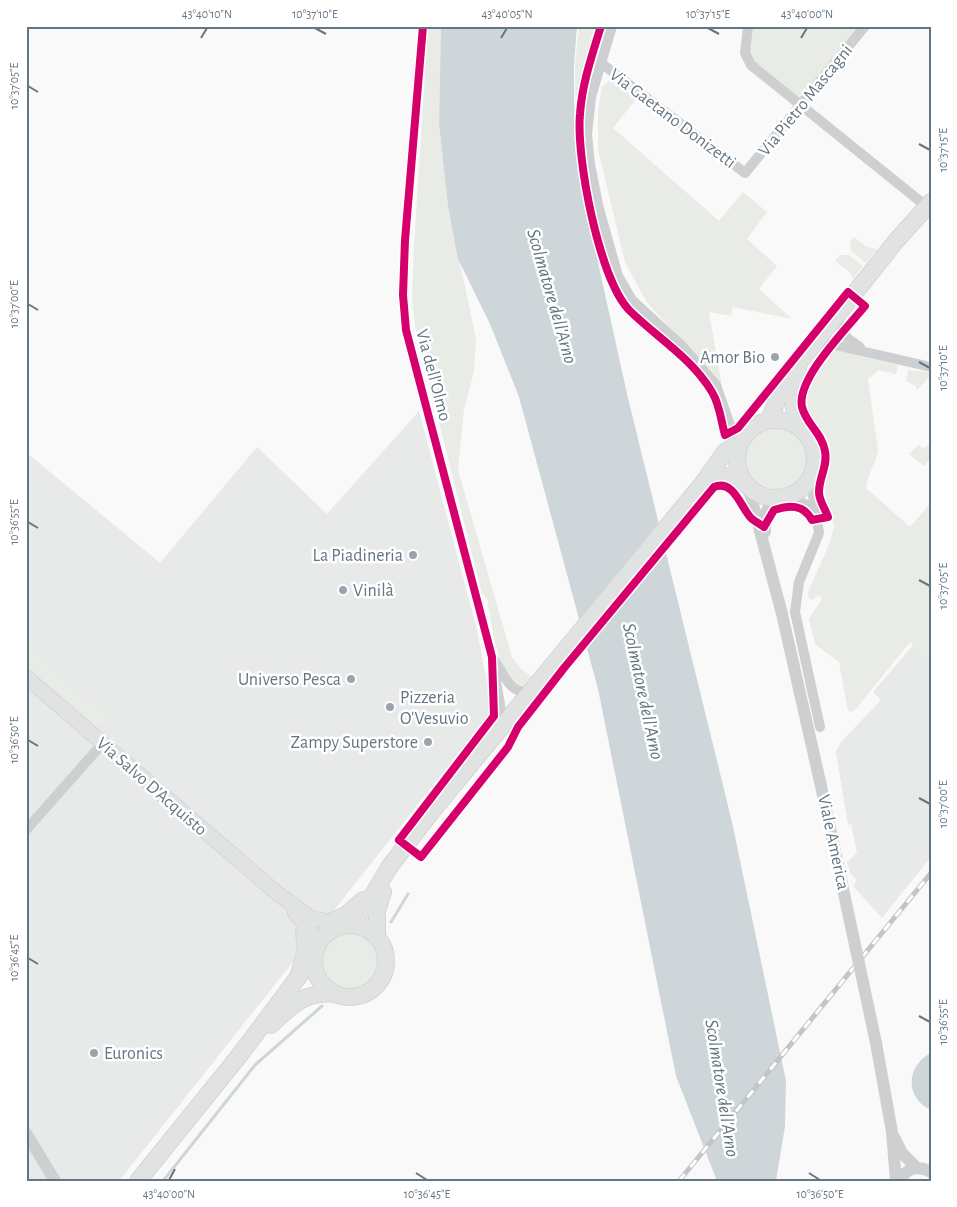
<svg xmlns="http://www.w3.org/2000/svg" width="957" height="1207" font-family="'Alegreya Sans',sans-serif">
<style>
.built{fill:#e8e9e9}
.green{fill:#e8ebe6}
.water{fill:#ced6d9}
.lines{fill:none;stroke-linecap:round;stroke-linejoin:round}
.stream{stroke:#ced6d9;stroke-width:3}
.secondary-casing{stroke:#d5d6d7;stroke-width:16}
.primary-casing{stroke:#d5d6d7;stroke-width:18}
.minor{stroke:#cecfd0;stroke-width:10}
.tertiary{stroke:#cecfd0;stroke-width:12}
.secondary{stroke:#e1e2e2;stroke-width:14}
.primary{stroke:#e1e2e2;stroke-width:16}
.rail-casing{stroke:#c3c5c6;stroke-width:5}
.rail{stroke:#fff;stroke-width:3;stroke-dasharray:9;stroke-linecap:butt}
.tertiary-bridge{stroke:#cecfd0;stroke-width:12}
.cycleway-casing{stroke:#fff;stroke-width:11}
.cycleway{stroke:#d6006c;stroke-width:8}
.ticks{fill:none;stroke:#657683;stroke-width:2}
.poi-dot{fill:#99a4ac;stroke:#fff;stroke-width:2}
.labels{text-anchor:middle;stroke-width:5;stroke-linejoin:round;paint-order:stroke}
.street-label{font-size:18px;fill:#657683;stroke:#fff}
.poi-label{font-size:18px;fill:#657683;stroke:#fff;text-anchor:end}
.water-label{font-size:19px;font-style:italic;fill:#60757c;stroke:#fff}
.neatline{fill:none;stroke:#657683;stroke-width:2}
.ticks-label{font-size:12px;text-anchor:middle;fill:#657683}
</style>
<rect width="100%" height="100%" fill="#f9f9f9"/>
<!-- built -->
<path class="built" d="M419 411 477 630 492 711 119 1181H26V452L160 563 257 447 327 514Z
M913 645 931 660V857L882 918 853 886 857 881 850 873 847 862 857 853 851 824 848 825 836 752 841 742 881 700 873 692Z"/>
<!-- green -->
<path class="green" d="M428 26H441L439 124 448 206 476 339 474 372 464 409 458 470 512 657 521 669 532 677 528 684 523 686C496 678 492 623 487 599L482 594 415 326 412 297 414 247Z
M579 26H598L583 78 576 118 575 65Z
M752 26H858L800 99 752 60 749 51Z
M613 77 637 98 613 128 719 221 743 192 767 212 747 239 777 266 759 289 792 319 733 307 731 316 709 312 722 387 646 301 625 262 598 150V112L602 87Z
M854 237 867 247 877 249 866 263 851 251 850 242Z
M840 255H849L863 266 853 279 850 272 835 261Z
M834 350 898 365 896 374 879 370 868 379 878 450C876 464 867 475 866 488L910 527 931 503V660L910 642 855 710 851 712 848 711 839 662 815 644 809 619 822 599 818 595 813 600 809 599 808 592 830 542 834 526 824 490 830 460 828 440 808 411 806 390 811 379Z
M908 370 928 372 931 375 917 390 916 386 906 381Z
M745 459a31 31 0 1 1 62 0a31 31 0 1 1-62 0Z
M919 445 922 448 931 445V458L924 466 909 454Z
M26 644 107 714 111 718 106 726H96L26 664Z
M319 960a31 31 0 1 1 62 0a31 31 0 1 1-62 0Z"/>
<!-- water -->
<path class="water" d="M441 26H577L574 64V103L579 176 627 394 732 822 786 1081 785 1126 776 1181H717L676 1076 598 689 519 397 490 324 458 259 448 206 439 124Z
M929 1054H931V1110C905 1098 906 1068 929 1054Z"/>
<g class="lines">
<!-- stream -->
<path class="stream" d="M391 922 408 894
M163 1181 255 1065 322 1006"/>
<defs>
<path id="secondary" d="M26 677 278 894 311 918 345 925
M295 913 310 931 315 953
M327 922 344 915 363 899
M298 974 305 950 303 932"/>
<path id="primary" d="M737 459a39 39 0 1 1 78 0a39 39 0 1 1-78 0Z
M769 420 782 389 794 369 896 241 931 202
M800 428C793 408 789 395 800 375
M703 483C718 475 729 473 744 482
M314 961a36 36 0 1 1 72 0a36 36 0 1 1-72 0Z
M346 925 365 908 390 866 433 810 703 483 725 452 738 444
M377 936V911L383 892
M271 1025C292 1005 305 991 336 994
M138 1181 239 1056 314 956"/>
</defs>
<!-- secondary casing -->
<use href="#secondary" class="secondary-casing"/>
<!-- primary casing -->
<use href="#primary" class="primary-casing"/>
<!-- minor -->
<path class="minor" d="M423 26 405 240 403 295 406 330 492 657 503 723
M612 26 591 97 587 134 590 164 598 205 618 276 632 300 683 347 716 385 732 431 740 441
M748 26 745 53 751 65 926 206
M601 63 745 173 865 26
M840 324 847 338 860 347
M826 343 931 367
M810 477 819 533 799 582 795 612 820 727
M789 497 807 505 815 514
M495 661C504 675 511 696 531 691
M26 830 103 743"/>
<!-- tertiary -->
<path class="tertiary" d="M748 486 782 614 821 786
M765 532V514L775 498
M876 1043 892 1132 896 1181
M26 1133 55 1181
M894 1137 902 1153 917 1168
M899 1181C906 1168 918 1165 931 1172"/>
<!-- secondary -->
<use href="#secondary" class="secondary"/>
<!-- primary -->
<use href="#primary" class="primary"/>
<defs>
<path id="rail" d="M679 1181 931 873"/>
</defs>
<!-- rail casing -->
<use href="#rail" class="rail-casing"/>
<!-- rail -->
<use href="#rail" class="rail"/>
<!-- tertiary-bridge -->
<path class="tertiary-bridge" d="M821 786 876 1043"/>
<defs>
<path id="cycleway" d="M423 26 405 240 403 295 406 330 492 657 494 716 399 840 421 857 508 747 518 727 564 668 714 487C734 479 741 508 751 518 754 521 760 524 764 527L774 510C790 505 803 504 812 520L828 517C825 508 819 501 819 492 819 477 828 466 825 451 822 433 806 424 802 407 796 379 847 328 865 306L848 292 738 428 725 435C721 421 720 405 712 392 692 358 656 337 629 310 599 278 576 158 580 114 582 84 592 55 601 26"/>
</defs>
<!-- cycleway casing -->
<use href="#cycleway" class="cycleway-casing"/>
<!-- cycleway -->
<use href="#cycleway" class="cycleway"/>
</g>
<!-- ticks -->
<path class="ticks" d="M315 28 326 34M708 28 719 34M201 38 207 28M501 38 507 28M801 38 807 28M28 86 38 92M919 144 930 150M28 304 38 310M919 362 930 368M28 522 38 528M919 580 930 586M28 740 38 746M919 798 930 804M28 958 38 964M919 1016 930 1022M416 1173 427 1180M809 1173 820 1180M169 1180 175 1169"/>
<!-- markers -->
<g class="poi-dot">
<circle cx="775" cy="357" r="5"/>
<circle cx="413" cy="555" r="5"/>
<circle cx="343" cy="590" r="5"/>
<circle cx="351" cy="679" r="5"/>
<circle cx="390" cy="707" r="5"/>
<circle cx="428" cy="742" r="5"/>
<circle cx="94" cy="1053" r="5"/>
</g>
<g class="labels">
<!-- street labels -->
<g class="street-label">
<text transform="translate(805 100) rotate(-51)" y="6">Via Pietro Mascagni</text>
<text transform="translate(673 118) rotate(37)" y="6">Via Gaetano Donizetti</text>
<text transform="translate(434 375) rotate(75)" y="6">Via dell'Olmo</text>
<text transform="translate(152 786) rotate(41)" y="6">Via Salvo D'Acquisto</text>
<text transform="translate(834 842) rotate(78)" y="6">Viale America</text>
</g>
<!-- poi labels -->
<g class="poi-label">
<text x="765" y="363">Amor Bio</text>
<text x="403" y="561">La Piadineria</text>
<text x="353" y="596" text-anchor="start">Vinilà</text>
<text x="341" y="685">Universo Pesca</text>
<text x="400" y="703" text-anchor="start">Pizzeria<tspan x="400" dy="21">O'Vesuvio</tspan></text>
<text x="418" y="748">Zampy Superstore</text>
<text x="104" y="1059" text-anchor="start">Euronics</text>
</g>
<!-- water labels -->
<g class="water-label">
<text transform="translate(553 296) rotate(74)" y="7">Scolmatore dell'Arno</text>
<text transform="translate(644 691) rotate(78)" y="7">Scolmatore dell'Arno</text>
<text transform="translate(723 1088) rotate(81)" y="7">Scolmatore dell'Arno</text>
</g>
</g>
<!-- border -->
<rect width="957" height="1207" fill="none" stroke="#ffffff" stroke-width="55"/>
<rect x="28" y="28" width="902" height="1152" class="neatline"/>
<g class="ticks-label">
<text x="207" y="18">43°40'10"N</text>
<text x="315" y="18">10°37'10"E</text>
<text x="507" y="18">43°40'05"N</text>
<text x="708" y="18">10°37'15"E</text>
<text x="807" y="18">43°40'00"N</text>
<text transform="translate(14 86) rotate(-90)" y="4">10°37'05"E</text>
<text transform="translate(943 150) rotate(-90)" y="4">10°37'15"E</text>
<text transform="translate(14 304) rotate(-90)" y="4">10°37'00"E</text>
<text transform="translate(943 368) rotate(-90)" y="4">10°37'10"E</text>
<text transform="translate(14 522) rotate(-90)" y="4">10°36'55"E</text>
<text transform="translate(943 586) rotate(-90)" y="4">10°37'05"E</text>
<text transform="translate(14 740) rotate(-90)" y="4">10°36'50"E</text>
<text transform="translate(943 804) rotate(-90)" y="4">10°37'00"E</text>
<text transform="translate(14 958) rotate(-90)" y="4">10°36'45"E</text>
<text transform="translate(943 1022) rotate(-90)" y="4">10°36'55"E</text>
<text x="169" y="1198">43°40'00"N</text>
<text x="427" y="1198">10°36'45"E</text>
<text x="820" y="1198">10°36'50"E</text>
</g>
</svg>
